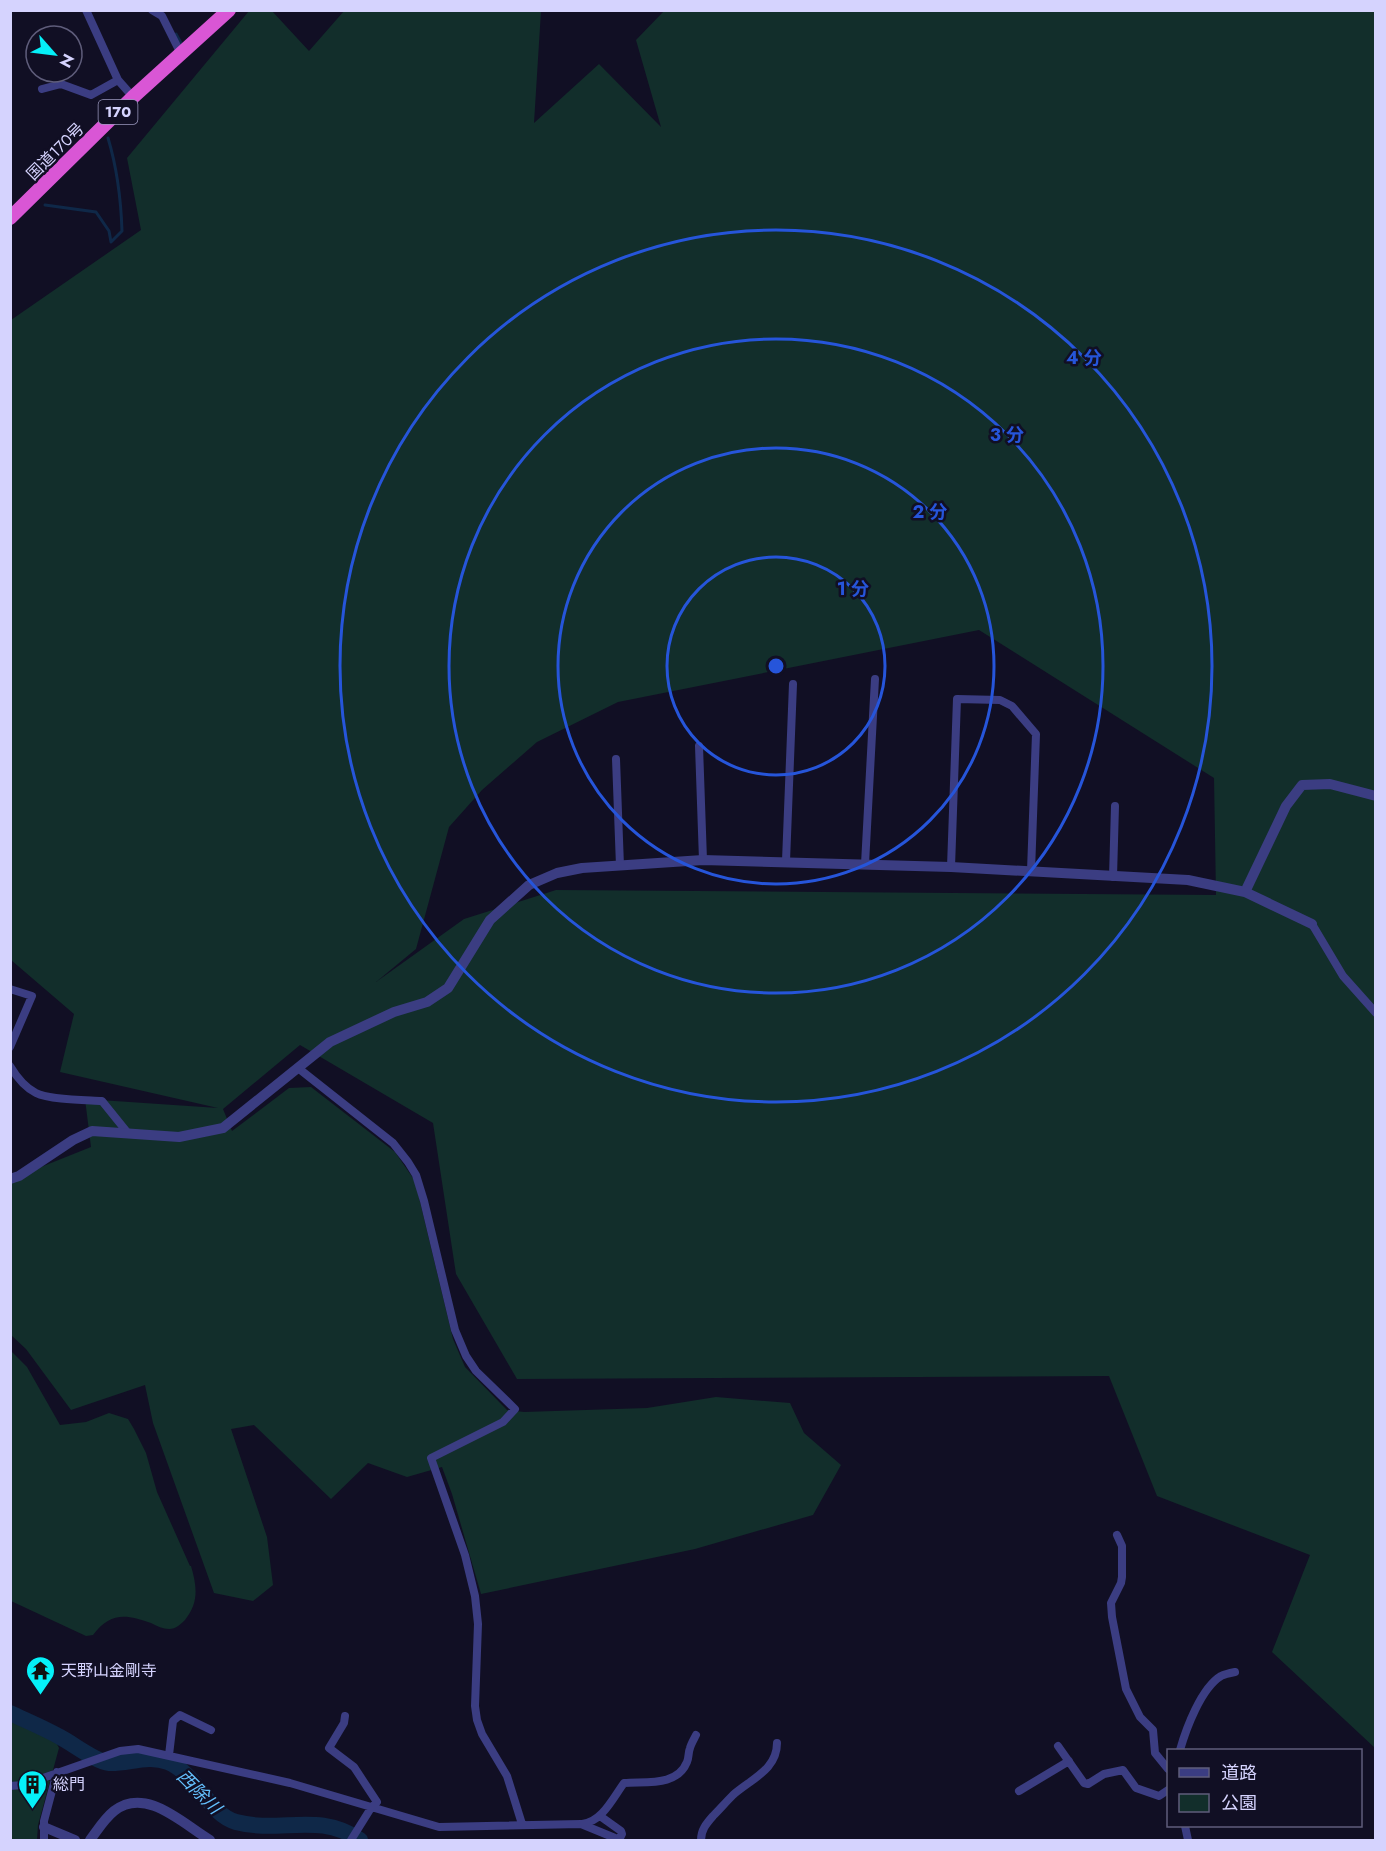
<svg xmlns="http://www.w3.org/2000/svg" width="1386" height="1851" font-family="Jost,'Noto Sans JP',sans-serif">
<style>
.green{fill:#122e2b;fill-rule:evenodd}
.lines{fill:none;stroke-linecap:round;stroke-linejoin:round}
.stream{stroke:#0f2848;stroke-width:3}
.river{stroke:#0f2848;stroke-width:16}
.minor{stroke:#3b3d82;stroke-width:8}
.tertiary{stroke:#3b3d82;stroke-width:10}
.trunk{stroke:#d956d5;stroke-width:14}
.ring{fill:none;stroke:#2655da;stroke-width:3}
.labels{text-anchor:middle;stroke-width:5;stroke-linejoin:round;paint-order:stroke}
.shield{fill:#110f24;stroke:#9a98bd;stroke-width:1.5}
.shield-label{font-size:15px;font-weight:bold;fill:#d5d3fe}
.street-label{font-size:16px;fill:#d5d3fe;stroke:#110f24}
.poi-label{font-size:16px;fill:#d5d3fe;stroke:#110f24;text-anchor:start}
.water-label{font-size:18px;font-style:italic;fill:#63bffc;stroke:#110f24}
.centre{fill:#2655da;stroke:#110f24;stroke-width:3}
.ring-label{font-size:18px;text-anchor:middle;font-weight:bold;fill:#2655da;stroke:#110f24;stroke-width:5;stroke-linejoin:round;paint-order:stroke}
</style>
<rect width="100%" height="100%" fill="#110f24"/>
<!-- green -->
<path class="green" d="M249 11H272L309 51 344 11H541L534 123 599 64 661 127 636 40 664 11H1375V1748L1272 1652 1310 1555 1157 1496 1109 1376 517 1379 456 1274 433 1123 300 1045 223 1109 232 1131 289 1088 311 1087 395 1152 415 1181 453 1339 465 1367 507 1410 524 1412 647 1408 716 1397 790 1403 804 1433 841 1465 813 1515 695 1549 481 1594 452 1494 442 1467 407 1477 368 1463 331 1499 254 1425 231 1429 267 1537 273 1585 253 1601 214 1593 153 1423 145 1385 71 1410 26 1349 11 1335V1179L91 1147 85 1099 218 1108 60 1072 74 1014 11 960V320L141 230 127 158ZM979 630 1214 778 1216 895 556 890 464 919 376 982 416 949 449 827 482 790 537 742 618 702Z
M11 1351 27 1367 60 1425 86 1422 109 1413 128 1419 134 1429 146 1453 157 1492 190 1566H191C197 1587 199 1602 185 1620 181 1624 176 1629 169 1629 163 1629 157 1626 151 1623 126 1614 110 1612 93 1635L86 1636 11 1601Z
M11 1717 52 1735 59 1748 53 1770 20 1783 11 1782Z
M48 1780 50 1781 38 1825 37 1840H11L10 1789Z"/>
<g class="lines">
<!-- stream -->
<path class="stream" d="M176 34 181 43
M45 205 96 212 109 231 111 242 122 231C121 200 117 168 108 138"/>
<!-- river -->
<path class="river" d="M10 1713C27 1721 44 1728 60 1737 72 1743 96 1762 109 1763 128 1764 148 1754 168 1762 197 1774 208 1814 236 1822 281 1834 318 1811 360 1840"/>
<!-- minor -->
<path class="minor" d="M86 10 118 80 133 97
M152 10 162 16 180 52
M42 89 61 84 91 95 118 80
M699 746 703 860
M616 759 620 866
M786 861 793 684
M865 864 875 679
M951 867 957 699 1000 700 1012 706 1036 734 1031 871
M1113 877 1115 806
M1312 924 1343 976 1376 1013
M10 989 32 996 10 1047
M10 1066C16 1076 26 1088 36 1093 50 1100 86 1100 102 1101L127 1132
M298 1068 393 1143 408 1162 416 1175 424 1201 455 1330 466 1356 476 1371 515 1409 503 1422 431 1458 465 1555 475 1596 478 1624 475 1706 477 1720 482 1734 507 1776 522 1824
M1117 1535 1122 1546V1577L1121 1583 1111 1603 1112 1617 1126 1689 1140 1717 1153 1730 1155 1753 1168 1769
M345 1716 344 1723 329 1748 354 1767 377 1802 371 1808 351 1840
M1058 1746 1084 1783 1088 1784 1104 1774 1123 1770 1136 1788 1159 1796 1168 1790
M1180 1750C1186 1729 1201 1688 1221 1676 1225 1674 1230 1673 1235 1672
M169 1755 173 1721 180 1715 211 1730
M10 1786 23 1785 120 1751 138 1749 290 1783 439 1827 581 1824 620 1840
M1019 1791 1069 1761
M600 1816 621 1831 622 1834 619 1840
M582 1824C602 1822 613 1798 624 1783 645 1781 677 1787 687 1762 689 1758 688 1753 690 1748 691 1744 694 1739 696 1735
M1185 1826 1188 1840
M44 1840V1821L57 1772
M701 1840C701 1830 706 1824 713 1816 720 1809 726 1802 733 1795 751 1779 777 1770 777 1743"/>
<!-- tertiary -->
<path class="tertiary" d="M1245 892 1286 806 1302 785 1330 784 1376 796
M10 1179 19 1176 73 1140 92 1131 179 1137 223 1128 330 1042 394 1012 427 1002 448 988 490 920 529 885 557 873 582 868 703 860 951 867 1188 880 1245 892 1312 924
M44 1827 75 1840
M90 1840C97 1831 104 1819 114 1811 146 1786 183 1824 210 1840"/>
<!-- trunk -->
<path class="trunk" d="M10 218 133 97 229 10"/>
</g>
<!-- distance rings -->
<g class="ring">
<circle cx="776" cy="666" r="109"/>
<circle cx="776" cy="666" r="218"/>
<circle cx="776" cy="666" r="327"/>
<circle cx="776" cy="666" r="436"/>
</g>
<!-- icons -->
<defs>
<symbol id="temple-pin" viewBox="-11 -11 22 30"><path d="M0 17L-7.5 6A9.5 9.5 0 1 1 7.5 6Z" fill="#05f0f8" stroke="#110f24"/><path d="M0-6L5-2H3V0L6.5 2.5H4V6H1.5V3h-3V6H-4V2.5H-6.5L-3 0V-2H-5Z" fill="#111"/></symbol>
<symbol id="building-pin" viewBox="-11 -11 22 30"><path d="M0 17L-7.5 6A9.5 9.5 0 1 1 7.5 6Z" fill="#05f0f8" stroke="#110f24"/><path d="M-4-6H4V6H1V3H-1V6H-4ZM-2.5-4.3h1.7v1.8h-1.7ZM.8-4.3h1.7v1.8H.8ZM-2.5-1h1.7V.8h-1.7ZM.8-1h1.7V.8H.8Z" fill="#111"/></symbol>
</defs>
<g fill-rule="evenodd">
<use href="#temple-pin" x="24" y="1654" width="33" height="45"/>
<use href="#building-pin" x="16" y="1768" width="33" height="45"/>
</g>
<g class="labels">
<!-- shield labels -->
<rect class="shield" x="98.5" y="100" width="39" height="24" rx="4.5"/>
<g class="shield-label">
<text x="118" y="117">170</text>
</g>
<!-- street labels -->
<g class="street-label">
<text transform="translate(55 151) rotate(-45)" y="6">国道170号</text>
</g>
<!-- poi labels -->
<g class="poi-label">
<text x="61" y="1676">天野山金剛寺</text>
<text x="53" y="1790">総門</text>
</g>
<!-- water labels -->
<g class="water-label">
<text transform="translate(199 1792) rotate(45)" y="6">西除川</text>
</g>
</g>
<circle cx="776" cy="666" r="9" class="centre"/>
<g class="ring-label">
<text x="1084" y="364">4 分</text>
<text x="1007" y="441">3 分</text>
<text x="930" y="518">2 分</text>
<text x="853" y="595">1 分</text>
</g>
<!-- border -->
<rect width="1386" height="1851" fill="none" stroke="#d5d3fe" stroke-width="24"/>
<!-- legend -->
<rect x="1167" y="1749" width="195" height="78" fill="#110f24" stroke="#5f5d7b" stroke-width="1.5"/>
<rect x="1179" y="1768" width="30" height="9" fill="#3b3d82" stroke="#5f5d7b" stroke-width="1.5"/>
<text x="1221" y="1779" font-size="18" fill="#d5d3fe">道路</text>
<rect x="1179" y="1794" width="30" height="18" fill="#122e2b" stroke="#5f5d7b" stroke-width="1.5"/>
<text x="1221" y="1809" font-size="18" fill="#d5d3fe">公園</text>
<!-- north arrow -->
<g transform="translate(54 54) rotate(118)"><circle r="28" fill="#110f24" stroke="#5f5d7b" stroke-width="1.5"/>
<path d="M0-4.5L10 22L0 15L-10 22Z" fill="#05f0f8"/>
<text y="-9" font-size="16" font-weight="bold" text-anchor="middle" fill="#d5d3fe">N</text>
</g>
</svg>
